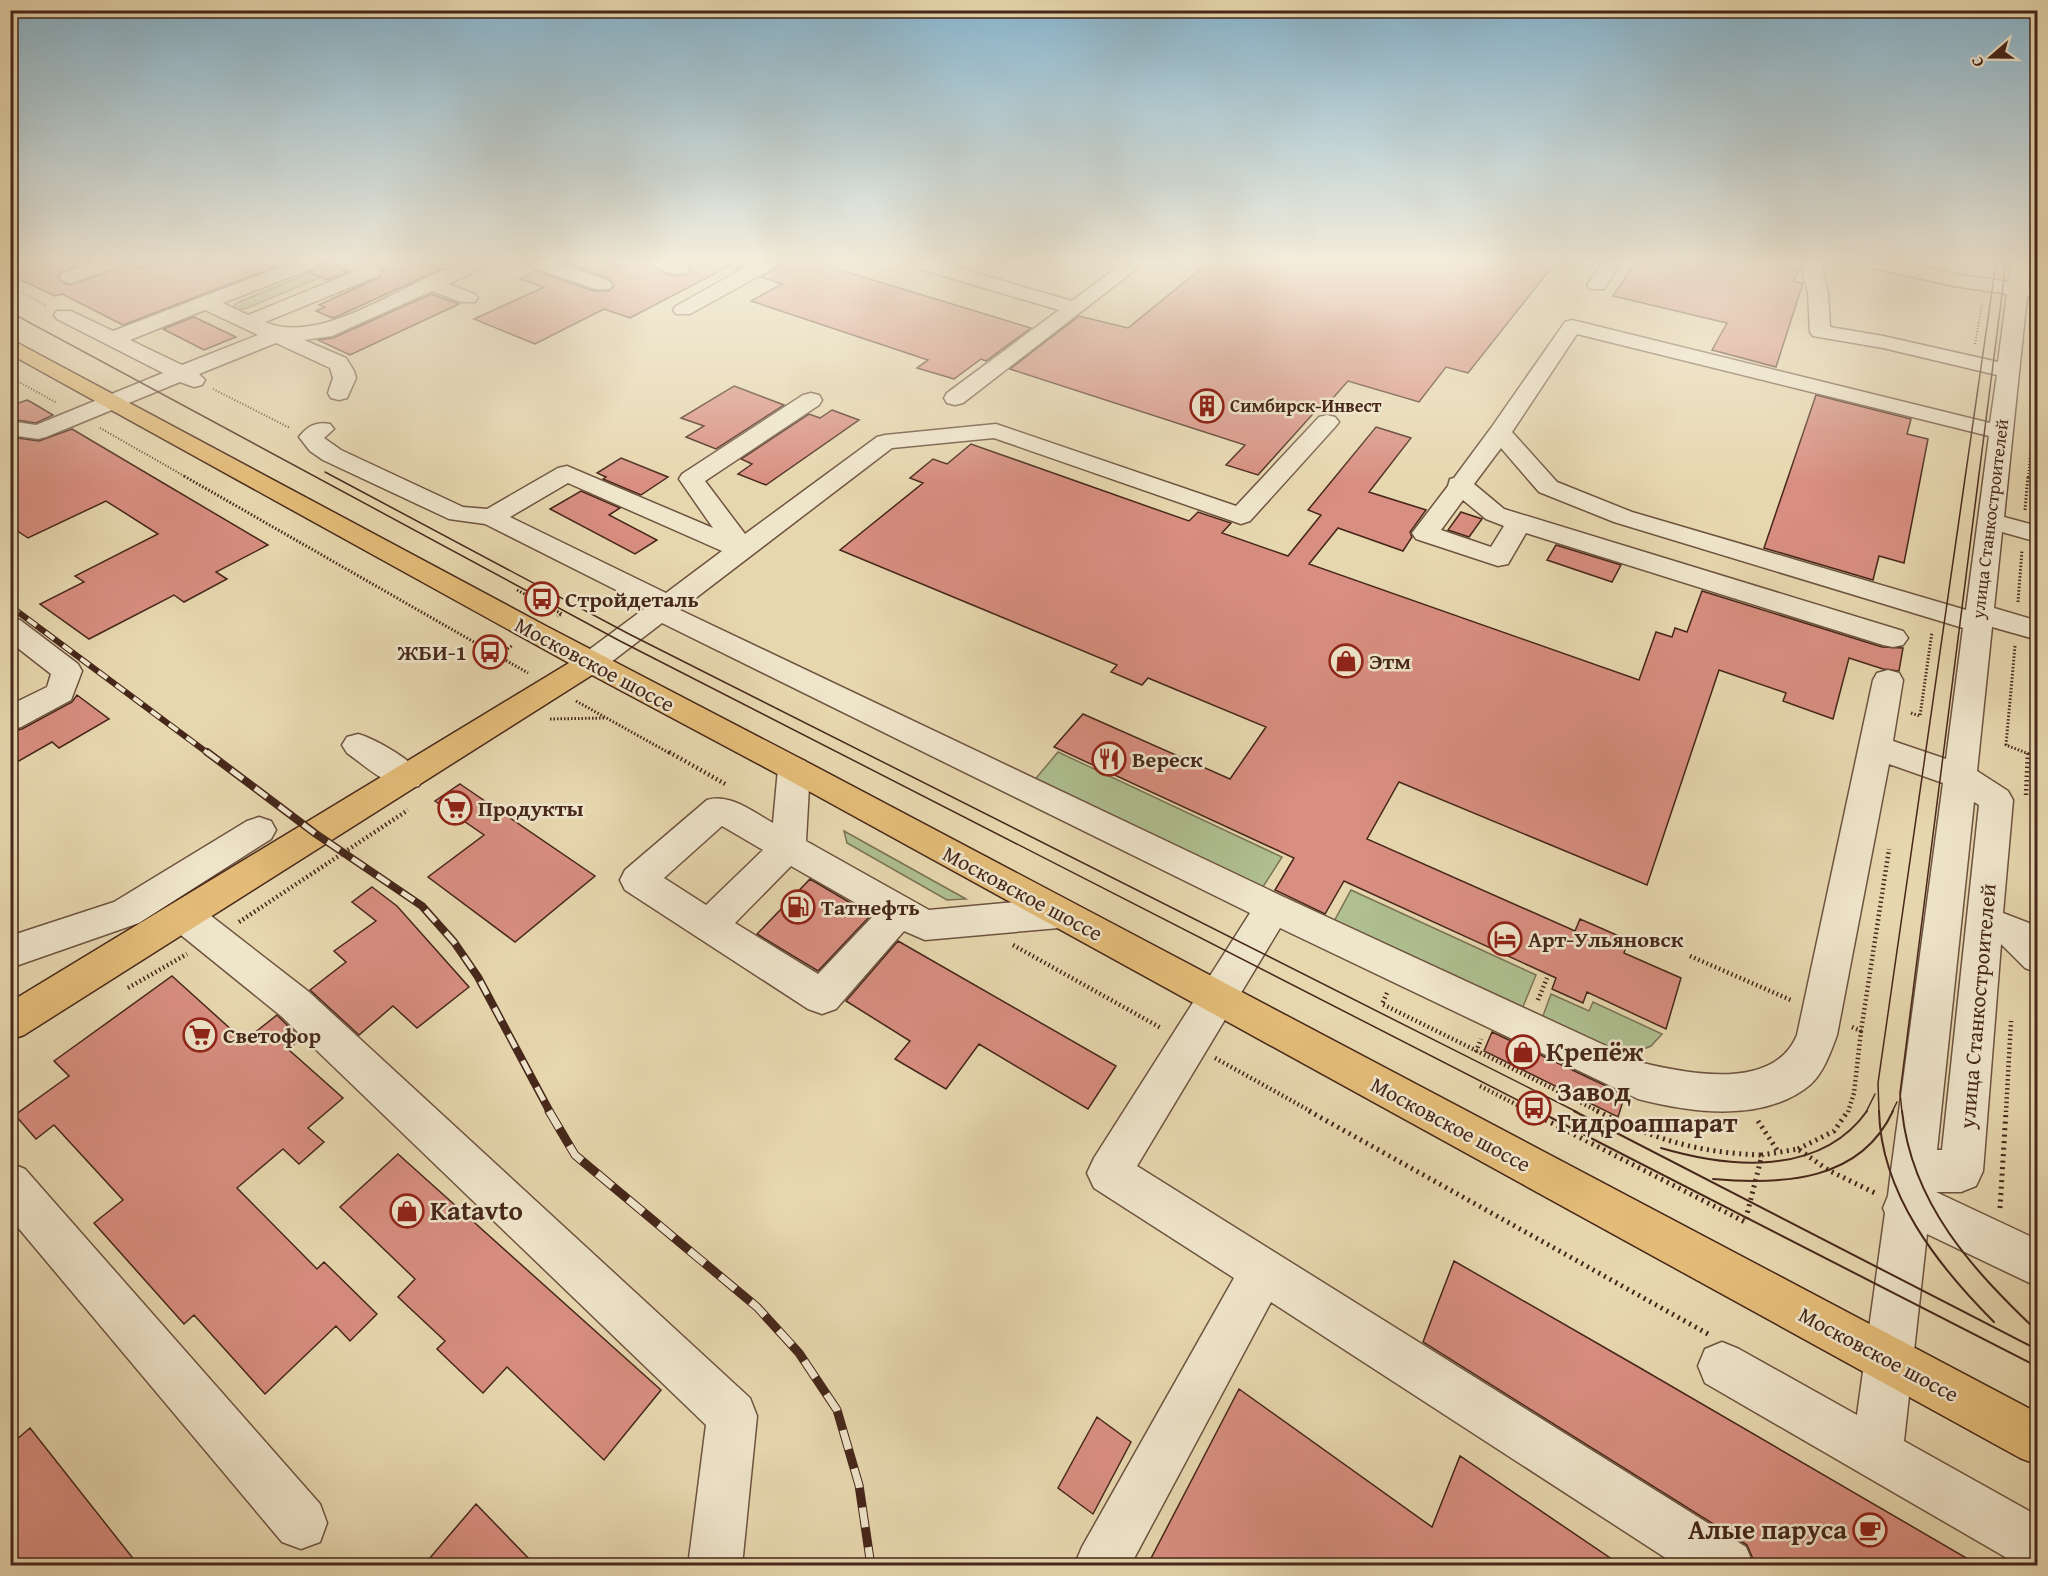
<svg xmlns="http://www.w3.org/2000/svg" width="2048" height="1576" font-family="'Gentium Book Plus',serif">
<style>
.green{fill:#afbf90;stroke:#7a7355;stroke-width:1.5}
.building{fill:#d88e80;stroke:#46271a;stroke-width:1.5}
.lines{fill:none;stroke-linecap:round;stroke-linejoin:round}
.minor-casing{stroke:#6e533f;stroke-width:3}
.major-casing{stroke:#46271a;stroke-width:3}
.path-far3{stroke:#46271a;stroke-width:2;stroke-dasharray:1 2;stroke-linecap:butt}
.path-far2{stroke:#46271a;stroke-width:3;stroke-dasharray:1.5 2;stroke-linecap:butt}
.path-far1{stroke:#46271a;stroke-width:4.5;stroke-dasharray:1.5 3;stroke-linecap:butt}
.path{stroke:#46271a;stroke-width:5;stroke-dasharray:2 4.5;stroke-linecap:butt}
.minor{fill:#efe5cb;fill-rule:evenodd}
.major{fill:#e4bc78;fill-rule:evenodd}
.tram-far1{stroke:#46271a;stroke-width:1.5}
.tram{stroke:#46271a;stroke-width:2}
.rail-far2-casing{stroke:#46271a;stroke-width:6}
.rail-far1-casing{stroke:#46271a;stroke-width:8}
.rail-casing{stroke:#46271a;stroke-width:9}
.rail-far2{stroke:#efe5cb;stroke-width:4;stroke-dasharray:11;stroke-linecap:butt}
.rail-far1{stroke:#efe5cb;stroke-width:5;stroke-dasharray:15;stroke-linecap:butt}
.rail{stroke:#efe5cb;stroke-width:7;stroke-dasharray:20;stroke-linecap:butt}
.labels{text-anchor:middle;stroke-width:5;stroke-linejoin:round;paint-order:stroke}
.far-poi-label{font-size:18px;font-weight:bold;fill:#46271a;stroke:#efe5cb;text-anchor:start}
.far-street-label{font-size:18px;fill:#46271a;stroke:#efe5cb}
.poi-label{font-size:22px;font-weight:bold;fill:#46271a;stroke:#efe5cb;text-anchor:start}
.street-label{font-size:22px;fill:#46271a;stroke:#efe5cb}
.near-poi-label{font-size:27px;font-weight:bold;fill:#46271a;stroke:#efe5cb;text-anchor:start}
</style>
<rect width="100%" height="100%" fill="#e7d7af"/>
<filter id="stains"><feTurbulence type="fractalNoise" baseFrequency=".00333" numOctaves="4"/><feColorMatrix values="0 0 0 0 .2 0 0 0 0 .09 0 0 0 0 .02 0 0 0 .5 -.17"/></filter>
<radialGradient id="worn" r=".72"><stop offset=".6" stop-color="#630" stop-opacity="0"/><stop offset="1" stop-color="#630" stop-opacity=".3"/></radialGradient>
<!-- green -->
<path class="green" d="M331 264 341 269 247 308 238 310 233 307 237 303Z
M1058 752 1282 857 1259 893 1032 783Z
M844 831 966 899 947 900 847 843Z
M1351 890 1536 975 1520 1014 1332 925Z
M1551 994 1589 1011 1593 1002 1662 1034 1651 1046 1636 1052 1622 1054 1540 1024Z"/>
<!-- building -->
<path class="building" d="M10 263H74L78 265 62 271 58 277 61 282 69 285 128 265 136 269 153 263 280 265 123 325 62 294 55 296 10 275Z
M320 263H338L341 269 348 272 327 280 308 272 317 269Z
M372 263H425L441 269 336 317 332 318 316 311 325 307 319 305 380 277 383 270Z
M564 263H652L663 273 678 276 687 275 692 270 686 263H748L736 270 731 268V265L630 318 604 309 535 344 474 319 544 287 520 279 536 271 594 291H609L614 286 610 279Z
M779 263H817L1031 328 986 361 981 359 954 379 917 368 928 360 751 301 782 284 761 277 776 269Z
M1208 263H1555L1468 373 1446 367 1419 402 1348 381 1325 407 1320 406 1258 475 1226 465 1245 445 1010 369 1079 316 1128 328Z
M1635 263H1790L1788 267 1800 269 1794 281 1803 283 1776 367 1712 350 1727 323 1613 296Z
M431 294 459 304 350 355 318 340 333 338Z
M194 317 236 337 204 350 163 329Z
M734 386 784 405 716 449 686 437 704 426 681 418Z
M1816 395 1911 419 1907 434 1928 439 1904 563 1879 556 1873 580 1764 548Z
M27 400 31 402 53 415 36 423 10 419V406Z
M832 410 859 420 766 485 738 474 752 464 741 459 809 414 820 418Z
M1376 427 1411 438 1369 492 1426 510 1410 532 1412 537 1403 551 1338 528 1309 564 1639 680 1656 632 1672 637 1675 628 1687 632 1702 591 1882 647 1903 648 1899 671 1883 669 1849 658 1833 719 1783 701 1786 693 1719 670 1647 885 1399 782 1367 839 1575 931 1580 919 1628 940 1624 953 1681 978 1666 1029 1587 992 1583 1003 1552 989 1556 978 1344 881 1325 914 1275 890 1294 858 1054 747 1083 714 1230 779 1266 727 1148 678 1142 685 1111 672 1117 665 840 550 923 483 910 478 933 459 947 464 971 444 1189 521 1198 512 1231 523 1222 533 1288 556 1321 515 1308 510Z
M72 429 268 545 216 572 227 579 184 602 174 595 89 639 40 604 84 582 75 576 158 534 106 501 28 538 10 526V437L39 441Z
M621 458 668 477 641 495 603 479 606 477 597 473Z
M581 491 620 508 609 515 657 540 635 554 550 509Z
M1461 512 1482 519 1469 537 1448 530Z
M1556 545 1621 565 1612 582 1547 560Z
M77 695 109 719 59 748 52 742 10 766V732L22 729 72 702Z
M460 784 595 876 515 942 428 877 484 835 435 801Z
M810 879 871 915 818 971 757 934Z
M372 887 397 906 469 987 417 1028 393 1006 359 1035 310 990 346 962 334 951 376 921 352 902Z
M898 941 1116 1066 1088 1109 979 1044 946 1089 895 1059 910 1041 846 1001Z
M172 976 244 1041 277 1015 301 1039 288 1049 343 1098 308 1128 324 1142 299 1164 283 1149 237 1188 317 1269 324 1262 377 1314 350 1341 336 1326 265 1394 194 1315 184 1324 94 1223 123 1200 54 1125 36 1139 15 1115 69 1076 54 1061Z
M1492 1032 1625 1095 1618 1117 1484 1051Z
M398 1154 661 1390 604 1460 507 1367 483 1393 437 1349 445 1341 398 1297 415 1279 340 1207Z
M1454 1261 1635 1365 1980 1566H1756L1747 1545 1423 1342Z
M1239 1389 1432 1527 1460 1456 1622 1566H1147Z
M1097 1417 1131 1442 1093 1514 1058 1488Z
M30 1428 139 1566H10V1445Z
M476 1504 536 1566H423Z"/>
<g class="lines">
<defs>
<path id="minor" d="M92 263H120L118 267 70 283 63 281 60 277 63 273Z
M291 263H318L316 267 223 303 248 315 354 272 342 267 340 263C353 263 371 260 381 272L378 276 265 322C321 347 406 281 460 264 468 261 479 263 487 263L485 267 448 284 475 294 478 298 475 302H461L432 291 332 336 304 340 346 358 354 371 356 378 347 398 339 400 331 398 328 393 333 378 330 368 276 343 199 374 205 380 202 385 194 387 180 382 46 437 38 439 10 435V421L36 425 163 373 57 319 54 315 57 311H71L113 331ZM205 310 258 335 182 365 130 340Z
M529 263H557L609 281 612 285 609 289H595L531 267Z
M654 263H682L690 269 687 273C677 276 660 272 654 263Z
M753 263H777L775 267 690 314H676L673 310 676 306Z
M911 263H941L1072 301 1123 263H1144L963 403 955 405 947 403 944 398 947 393 1059 310 913 267Z
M1602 263H1621L1604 289H1590L1587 285Z
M1801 263H1821L1828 293 1830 327 1883 336 1998 362 2007 294 1954 286 1869 267 1867 263H1903L1954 274 2009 282 2011 263H2031L2028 285 2038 286V298L2027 296 2004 517 2038 526V542L2002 532 1994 608 2038 621V640L1992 627 1977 771 2008 791 2013 800 2003 913 2029 923 2038 932V973L2025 968 2001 944 1983 1171 1976 1186 1961 1192H1936L2038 1240V1287L1927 1234 1904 1441 2038 1516V1566L2019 1565 1705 1383 1698 1366 1705 1349 1722 1342 1739 1349 1857 1415 1885 1213 1883 1208 1888 1196 1891 1171 1943 783 1889 764 1837 1035C1831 1051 1824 1072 1811 1084 1765 1123 1692 1113 1638 1099L1280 928 1137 1166 1746 1547 1754 1566H1678L1271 1302 1130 1566H1074L1082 1547 1234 1278 1094 1188 1087 1173 1094 1158 1250 913 662 623 602 669 592 672 582 669 577 662 582 655 648 606 485 524 449 519 323 460 310 451 299 437C307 426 317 421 330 424L334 429 324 438 341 450 463 507 487 509 558 468 567 466 713 528 679 479 682 474 803 395 811 393 819 395 822 400 819 405 705 481 745 534 877 437 885 435 996 424 1236 506 1319 417 1327 415 1335 417 1339 422 1335 427 1250 521 1241 524 994 438 892 448 680 610 1286 898 1643 1063C1689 1074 1774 1091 1797 1035L1873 680 1877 673 1888 670 1899 673 1903 680 1893 741 1946 759 1963 628 1614 522 1539 492 1501 448 1474 484 1504 509 1903 631 1908 638 1903 645 1893 647 1883 645 1526 533 1508 564 1498 566 1416 539 1412 533 1448 486 1450 479 1454 478 1491 428 1565 322 1572 320 1990 423 1997 375 1883 348 1813 336 1810 332 1808 293ZM1577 334 1989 436 1966 610 1632 512 1557 482 1512 432ZM568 483 722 551 666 593 510 517ZM1463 500 1486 519 1504 526 1491 547 1441 530ZM1974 802 1979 805 1942 1150H1937Z
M10 618 20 620 78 664 82 671 71 700 21 727 10 730V705L47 687 51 674 10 642Z
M358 734C376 739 414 761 423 777L419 786C393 793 367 767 347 753L342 745 347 737Z
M794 757 805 761 810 769 806 841 929 910 1059 898 1072 903 1077 913 1072 923 1059 928 925 940 904 931 836 1009 822 1014 808 1009 625 890 620 880 625 870 707 800C730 793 753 812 773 823L778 769 783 761ZM722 826 763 850 706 905 664 878ZM791 866 875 914 818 974 735 923Z
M259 817 271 821 276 830 271 839 139 923 10 968V936L114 902 247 821Z
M184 901 197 905 309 992 750 1398 757 1416 742 1566H688L706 1425 281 1016 171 927 166 916 171 905Z
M10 1163 25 1169 320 1504 327 1523 320 1542 301 1549 282 1542 10 1218Z"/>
<path id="major" d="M10 339 544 625 805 761 2038 1413V1465L2020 1458 783 777 592 675 24 1035 10 1040V1002L569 663 10 354Z"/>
</defs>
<!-- minor casing -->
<use href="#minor" class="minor-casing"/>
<!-- major casing -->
<use href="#major" class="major-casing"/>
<!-- path-far3 -->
<path class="path-far3" d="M10 286 47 306
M1975 344 1982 304
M10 377 57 403
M213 389 290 428
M100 428 186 477
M2028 477 2038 364"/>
<!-- path-far2 -->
<path class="path-far2" d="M184 476 528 673
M2025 510 2028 476
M517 590 562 614 557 616
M2018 602 2022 550
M2015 646 2006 745 2029 754
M499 655 513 645
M576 701 671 754
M1911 713 1920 716 1932 632
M550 719 606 718"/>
<!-- path-far1 -->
<path class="path-far1" d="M669 752 727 785
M2026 795 2028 752
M239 922 408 810
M1013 945 1161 1028
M1690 956 1793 1001
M128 988 187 954
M1387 993 1382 1004 1600 1112
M1538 1000 1547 978
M1852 1027 1861 1031 1889 849
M1476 1052 1481 1039
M1215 1058 1312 1112
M1480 1086 1531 1112
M1848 1112 1854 1093 1861 1031
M2006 1112 2011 1021"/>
<!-- path -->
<path class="path" d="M1309 1111 1708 1334
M1528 1111 1745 1222 1762 1155 1798 1149 1828 1170 1875 1193
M1597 1111C1654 1139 1698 1153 1762 1155
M1758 1121 1779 1153
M1798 1149 1834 1131 1848 1111
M2000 1208 2006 1111"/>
<!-- minor -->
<use href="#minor" class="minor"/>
<!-- major -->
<use href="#major" class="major"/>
<!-- tram-far1 -->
<path class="tram-far1" d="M10 312 620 641 1541 1112
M325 472 629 634 1577 1112
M1866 1112 1875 1094
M1879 1112 1878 1083 1996 263
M1892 1112 1897 1102
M1902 1112 1900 1093 2006 263"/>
<!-- tram -->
<path class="tram" d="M1538 1111 2038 1367
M1574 1111 2038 1350
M1879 1111C1881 1194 1938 1266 1994 1322
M1902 1111C1912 1205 1973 1270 2038 1332
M1661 1148C1729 1168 1820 1177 1867 1111
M1713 1179C1782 1185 1860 1182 1893 1111"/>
<defs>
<path id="rail-far2" d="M10 606 209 754"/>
<path id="rail-far1" d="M207 752 316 834 422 906 454 942 478 977 550 1112"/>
<path id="rail" d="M549 1111 575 1155 757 1307 799 1353 837 1410 859 1485 871 1566"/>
</defs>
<!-- rail-far2 casing -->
<use href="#rail-far2" class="rail-far2-casing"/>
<!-- rail-far1 casing -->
<use href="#rail-far1" class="rail-far1-casing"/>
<!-- rail casing -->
<use href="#rail" class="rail-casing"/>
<!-- rail-far2 -->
<use href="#rail-far2" class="rail-far2"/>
<!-- rail-far1 -->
<use href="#rail-far1" class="rail-far1"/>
<!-- rail -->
<use href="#rail" class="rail"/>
</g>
<!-- sky -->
<linearGradient id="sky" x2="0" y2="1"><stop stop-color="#87b6d0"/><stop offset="0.54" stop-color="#f4eddb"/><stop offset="1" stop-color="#f4eddb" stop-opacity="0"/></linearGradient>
<rect width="2048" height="484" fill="url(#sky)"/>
<!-- icons -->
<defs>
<symbol id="building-ring" viewBox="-11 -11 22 22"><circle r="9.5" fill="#efe5cb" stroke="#8f2418" stroke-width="1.5"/><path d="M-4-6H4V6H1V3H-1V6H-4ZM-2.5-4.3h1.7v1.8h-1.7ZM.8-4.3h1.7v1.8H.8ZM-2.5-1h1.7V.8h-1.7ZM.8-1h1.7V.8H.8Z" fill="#8f2418"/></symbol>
<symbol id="bus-ring" viewBox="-11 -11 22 22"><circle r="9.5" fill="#efe5cb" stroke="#8f2418" stroke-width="1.5"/><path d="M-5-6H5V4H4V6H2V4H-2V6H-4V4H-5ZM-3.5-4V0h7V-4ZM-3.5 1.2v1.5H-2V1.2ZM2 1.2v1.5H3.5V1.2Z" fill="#8f2418"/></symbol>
<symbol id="shop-ring" viewBox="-11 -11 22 22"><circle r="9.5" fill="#efe5cb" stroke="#8f2418" stroke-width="1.5"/><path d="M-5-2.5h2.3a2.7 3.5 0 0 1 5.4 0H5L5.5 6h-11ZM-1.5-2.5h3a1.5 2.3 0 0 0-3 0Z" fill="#8f2418"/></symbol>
<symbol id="restaurant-ring" viewBox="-11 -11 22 22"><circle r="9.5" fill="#efe5cb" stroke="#8f2418" stroke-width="1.5"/><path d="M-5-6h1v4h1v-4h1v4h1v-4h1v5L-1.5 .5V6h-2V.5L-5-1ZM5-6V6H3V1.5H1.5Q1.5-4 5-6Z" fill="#8f2418"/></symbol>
<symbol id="supermarket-ring" viewBox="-11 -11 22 22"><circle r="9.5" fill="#efe5cb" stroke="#8f2418" stroke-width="1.5"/><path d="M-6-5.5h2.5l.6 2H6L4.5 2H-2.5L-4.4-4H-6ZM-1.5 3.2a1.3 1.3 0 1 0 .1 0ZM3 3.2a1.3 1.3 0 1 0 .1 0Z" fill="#8f2418"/></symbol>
<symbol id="fuel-ring" viewBox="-11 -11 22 22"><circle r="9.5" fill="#efe5cb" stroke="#8f2418" stroke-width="1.5"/><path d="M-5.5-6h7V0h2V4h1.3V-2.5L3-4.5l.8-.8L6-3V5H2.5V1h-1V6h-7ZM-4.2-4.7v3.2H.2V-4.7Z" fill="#8f2418"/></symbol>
<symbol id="hotel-ring" viewBox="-11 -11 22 22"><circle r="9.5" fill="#efe5cb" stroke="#8f2418" stroke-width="1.5"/><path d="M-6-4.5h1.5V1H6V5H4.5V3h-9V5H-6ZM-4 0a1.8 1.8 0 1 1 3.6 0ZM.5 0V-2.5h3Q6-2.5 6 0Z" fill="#8f2418"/></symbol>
<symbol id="cafe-ring" viewBox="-11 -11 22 22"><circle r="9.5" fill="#efe5cb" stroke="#8f2418" stroke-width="1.5"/><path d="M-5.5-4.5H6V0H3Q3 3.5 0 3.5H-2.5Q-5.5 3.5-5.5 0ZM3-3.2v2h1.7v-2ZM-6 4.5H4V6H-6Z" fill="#8f2418"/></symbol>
</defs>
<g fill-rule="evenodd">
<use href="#building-ring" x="1188" y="387" width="38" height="38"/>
<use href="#bus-ring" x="523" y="580" width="38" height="38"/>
<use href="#bus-ring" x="471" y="633" width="38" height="38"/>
<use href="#shop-ring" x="1327" y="642" width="38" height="38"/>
<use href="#restaurant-ring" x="1090" y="740" width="38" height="38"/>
<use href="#supermarket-ring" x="436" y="789" width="38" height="38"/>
<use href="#fuel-ring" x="779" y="888" width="38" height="38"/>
<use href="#hotel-ring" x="1486" y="920" width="38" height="38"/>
<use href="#supermarket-ring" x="181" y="1016" width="38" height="38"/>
<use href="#shop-ring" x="1504" y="1033" width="38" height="38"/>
<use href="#bus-ring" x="1515" y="1089" width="38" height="38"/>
<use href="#shop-ring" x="388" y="1192" width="38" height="38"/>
<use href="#cafe-ring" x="1851" y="1511" width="38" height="38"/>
</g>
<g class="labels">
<!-- far-poi labels -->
<g class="far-poi-label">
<text x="1230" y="412">Симбирск-Инвест</text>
</g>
<!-- far-street labels -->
<g class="far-street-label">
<text transform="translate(1990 519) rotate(-83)" y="6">улица Станкостроителей</text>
</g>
<!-- poi labels -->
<g class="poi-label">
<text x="565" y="607">Стройдеталь</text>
<text x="467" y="660" text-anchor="end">ЖБИ-1</text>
<text x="1369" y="669">Этм</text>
<text x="1132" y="767">Вереск</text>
<text x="478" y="816">Продукты</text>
<text x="821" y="915">Татнефть</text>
<text x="1528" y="947">Арт-Ульяновск</text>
<text x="223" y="1043">Светофор</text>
</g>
<!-- street labels -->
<g class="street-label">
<text transform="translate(595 664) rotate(28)" y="8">Московское шоссе</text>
<text transform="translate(1023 893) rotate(28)" y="8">Московское шоссе</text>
<text transform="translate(1977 1006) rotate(-85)" y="8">улица Станкостроителей</text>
<text transform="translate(1451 1124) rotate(28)" y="8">Московское шоссе</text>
<text transform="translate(1879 1354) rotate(28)" y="8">Московское шоссе</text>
</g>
<!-- near-poi labels -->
<g class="near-poi-label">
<text x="1546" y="1061">Крепёж</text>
<text x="1557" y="1101">Завод<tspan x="1557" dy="31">Гидроаппарат</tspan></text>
<text x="430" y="1220">Katavto</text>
<text x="1847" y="1539" text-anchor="end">Алые паруса</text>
</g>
</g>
<!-- margin -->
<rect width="2048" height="1576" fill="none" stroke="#e7d7af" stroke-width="36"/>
<rect x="12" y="12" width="2024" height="1552" fill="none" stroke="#46271a" stroke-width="3"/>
<rect x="18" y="18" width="2012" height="1540" fill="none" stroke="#46271a" stroke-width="1.5"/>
<!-- north arrow -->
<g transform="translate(1991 57) rotate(250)" stroke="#efe5cb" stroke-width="4.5" paint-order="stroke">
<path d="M0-4.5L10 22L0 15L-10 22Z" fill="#46271a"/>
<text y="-9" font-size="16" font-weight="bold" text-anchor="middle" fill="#46271a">С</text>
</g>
<rect width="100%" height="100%" filter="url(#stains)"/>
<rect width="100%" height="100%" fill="url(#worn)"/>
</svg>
